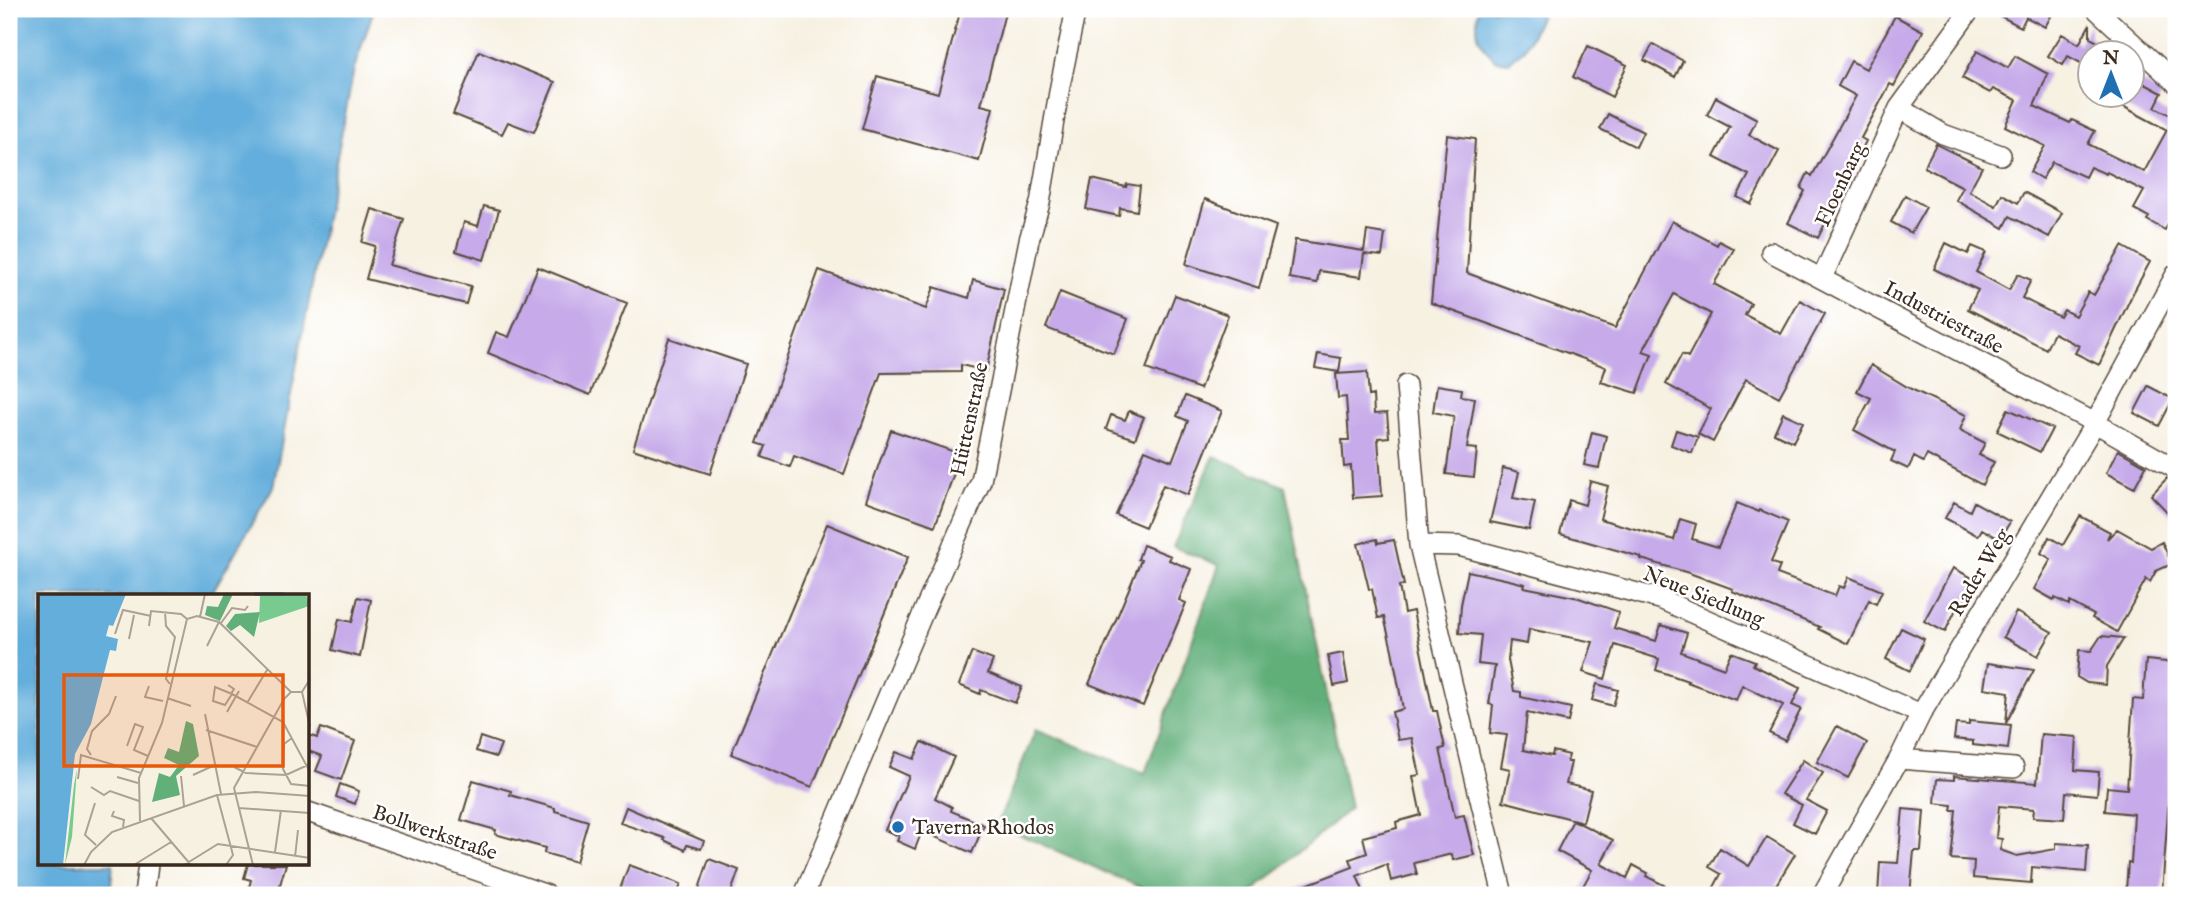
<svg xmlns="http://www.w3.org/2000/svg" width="2185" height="904" font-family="'IM FELL English',serif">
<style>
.forest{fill:#61af79;stroke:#4e6c4c;stroke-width:2}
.water{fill:#64aedc;stroke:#506c7d;stroke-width:2}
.building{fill:#c6aae9}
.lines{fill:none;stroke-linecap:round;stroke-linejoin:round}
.street-casing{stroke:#57483b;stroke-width:22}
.street{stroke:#fff;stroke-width:19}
.poi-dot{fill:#1f6fb2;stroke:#fff;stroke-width:2.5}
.labels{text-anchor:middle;stroke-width:5;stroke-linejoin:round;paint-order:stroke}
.street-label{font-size:21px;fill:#3b2a1e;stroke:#fff}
.poi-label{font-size:21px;fill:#3b2a1e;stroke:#fff;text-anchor:start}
.inset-river{fill:none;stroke:#64aedc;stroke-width:3.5}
.inset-road{fill:none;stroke:#aca194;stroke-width:2}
.view{fill:#e8590c;fill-opacity:0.15;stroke:#e8590c;stroke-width:3.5}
.inset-edge{fill:none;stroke:#3b2a1e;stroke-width:3.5}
</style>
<rect width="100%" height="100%" fill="#fff"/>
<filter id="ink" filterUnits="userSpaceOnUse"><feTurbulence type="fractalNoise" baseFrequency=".0143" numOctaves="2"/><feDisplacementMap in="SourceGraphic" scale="14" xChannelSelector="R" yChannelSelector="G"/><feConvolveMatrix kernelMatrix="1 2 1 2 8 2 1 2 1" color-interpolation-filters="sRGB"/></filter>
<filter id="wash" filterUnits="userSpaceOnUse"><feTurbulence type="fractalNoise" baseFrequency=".00686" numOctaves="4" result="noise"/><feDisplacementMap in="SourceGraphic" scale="28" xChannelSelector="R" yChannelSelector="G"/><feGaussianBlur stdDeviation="1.57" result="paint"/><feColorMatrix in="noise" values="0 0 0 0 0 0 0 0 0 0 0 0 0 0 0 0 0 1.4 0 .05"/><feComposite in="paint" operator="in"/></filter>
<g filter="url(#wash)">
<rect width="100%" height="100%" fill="#f7f1e2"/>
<!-- forest -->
<path class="forest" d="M1214 456 1285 487 1350 808 1249 895H1153L1154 893 997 825 1036 729 1145 773 1219 565 1173 547Z"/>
<!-- water -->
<path class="water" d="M9 9H374L354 69 273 487 210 596H40V864H113L110 895H9Z
M1478 9H1544L1525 49 1508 62 1495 60C1477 40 1475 36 1478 9Z"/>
<g id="blocks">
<!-- building -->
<path class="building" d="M961 9H1006L981 105 993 108 979 161 862 129 877 76 938 93Z
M1987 9H2055L2045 27 2026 17 2021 27Z
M1895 16 1923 31 1894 86 1890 84 1861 138 1866 141 1818 238 1788 223 1805 191 1801 188 1808 173 1812 176 1856 96 1838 86 1851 61 1866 69Z
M2090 24V38L2116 52H2090V68L2068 56 2063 65 2048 56 2062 34 2079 44Z
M1653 44 1683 61 1675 77 1644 60Z
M1588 46 1627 65 1612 97 1573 77Z
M479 51 555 82 534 132 508 122 502 134 453 114Z
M1977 51 2008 68 2015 56 2048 74 2034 106 2070 123 2072 120 2095 131 2088 144 2144 172 2167 130 2100 94H2132V77L2162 93 2155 107 2174 117 2176 113V209L2165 230 2147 220 2149 217 2134 209 2144 191 2107 172 2106 174 2090 167 2085 177 2052 162 2042 179 2030 172 2045 146 2005 126 2017 100 1993 89 1990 93 1962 78Z
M1716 97 1757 119 1749 135 1779 151 1751 204 1737 197 1749 175 1714 157 1730 127 1707 115Z
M1608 114 1643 132 1636 147 1600 129Z
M1447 135 1475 139 1467 273 1615 328 1672 221 1717 245 1719 241 1734 249 1714 284 1751 304 1745 315 1781 334 1800 300 1825 314 1779 397 1746 379 1713 442 1698 434 1711 409 1666 384 1682 354 1688 357 1711 314 1674 294 1643 351 1652 354 1637 393 1601 382 1606 367 1431 303Z
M1936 144 1982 167 1969 191 1996 206 2002 194 2018 203 2024 192 2062 213 2049 237 2010 216 2004 228 1956 200 1963 187 1924 167Z
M1092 179 1126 187 1127 184 1140 186 1137 211 1120 208 1119 216 1086 209Z
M1905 195 1926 207 1911 233 1891 222Z
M1205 199 1276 226 1259 288 1186 264Z
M484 206 499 210 484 260 456 251 464 222 478 226Z
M372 209 404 219 389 265 471 286 466 304 366 279 375 246 362 242Z
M1367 231 1385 234 1382 256 1364 254 1361 277 1319 271 1317 283 1289 278 1295 240 1364 251Z
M1946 243 1968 254 1972 246 1986 252 1976 272 2009 290 2018 274 2031 280 2022 298 2060 317 2064 310 2075 316 2088 292 2094 295 2122 246 2150 262 2132 295 2099 365 2075 353 2079 346 2054 333 2046 349 1968 309 1978 290 1934 269Z
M538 267 627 303 590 395 488 353 496 332 509 337Z
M819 270 926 309 934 287 969 298 973 280 1004 289 986 371 961 365V372L881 373 844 474 794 456 790 467 762 457 766 446 757 443Z
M1060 292 1128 319 1114 354 1046 328Z
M1175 295 1228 315 1200 389 1146 369Z
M669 338 746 364 710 474 633 449Z
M1318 354 1341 358 1339 372 1315 368Z
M1871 365 1909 388 1966 415 1960 430 1985 443 1979 455 1994 462 1982 485 1927 455 1923 462 1914 457 1908 469 1891 461 1895 452 1854 430 1871 398 1857 391Z
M1367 372 1369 396 1373 395 1374 414 1387 413 1389 437 1378 438 1382 496 1353 498 1351 466 1344 467 1342 440H1349L1346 397 1338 398 1336 374Z
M1437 385 1462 389 1461 396 1475 398 1467 448 1477 449 1474 477 1446 474 1454 416 1433 412Z
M2148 386 2173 399 2159 426 2134 413Z
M1185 396 1222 411 1188 495 1163 485 1145 527 1116 515 1145 450 1172 461 1188 421 1177 416Z
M2008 409 2052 429 2040 452 1997 431Z
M1129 411 1144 417 1135 439 1106 429 1111 415 1125 420Z
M1783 413 1803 422 1793 442 1774 433Z
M891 430 961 454 935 526 866 501Z
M1676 430 1698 437 1692 453 1671 445Z
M1592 432 1606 436 1599 468 1584 465Z
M2118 450 2146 466 2134 488 2106 473Z
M1503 468 1519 472 1513 498 1535 502 1529 530 1490 522Z
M2167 478 2176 485V521L2151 495Z
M1590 481 1608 486 1600 519 1674 540 1680 519 1696 524 1692 539 1718 547 1737 503 1759 512 1760 510 1788 522 1771 562 1780 566 1777 574 1835 596 1839 586 1844 588 1849 577 1882 591 1876 604 1869 600 1848 644 1818 629 1820 627 1732 591 1733 589 1689 573 1641 559V557L1560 534 1569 500 1585 505Z
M1954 502 1970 511 1974 502 2010 522 2000 539 1982 529 1978 536 1945 518Z
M2080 516 2110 532 2107 539 2117 529 2151 548 2162 542 2172 564 2156 571 2150 582 2146 579 2117 632 2092 618 2094 615 2070 602 2069 605 2055 598 2054 600 2034 589 2051 559 2041 553 2049 537 2063 545Z
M827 524 908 557 812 787 731 754Z
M1377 539 1378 543 1394 540 1404 585 1399 586 1404 613 1413 611 1433 711H1437L1445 748 1440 749 1455 817 1464 815 1474 855 1453 860 1452 854 1414 863 1417 874 1391 881 1387 864 1357 876 1365 895H1280L1353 867 1350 859 1367 853 1363 837 1397 828 1396 822 1421 815 1413 776 1420 775 1412 738 1398 740 1392 712 1403 709 1392 650 1384 617 1378 618 1372 589H1369L1358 544Z
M1143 545 1171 556 1169 560 1191 569 1179 600 1186 603 1143 706 1089 684 1141 560 1138 559Z
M1953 568 1978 581 1967 602 1961 599 1945 632 1924 621Z
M1468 571 1509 580 1525 584 1524 587 1579 598 1619 612 1614 628 1656 641 1661 625 1687 633 1681 652 1724 668 1731 652 1755 661 1753 665 1800 688 1792 705 1801 709 1785 741 1769 733 1783 705 1742 685 1736 700 1687 682 1688 681 1656 670 1659 659 1615 645 1605 679 1583 672 1593 642 1529 629 1527 644 1510 641 1508 660 1514 691 1521 692V697L1571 708 1568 722 1527 713 1523 750 1552 756 1553 751 1569 755 1567 762H1571L1566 784 1591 790 1583 822 1503 801 1510 769 1501 767 1507 735 1490 733 1493 705 1489 704 1495 666 1478 664 1481 635 1459 633 1461 605Z
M358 597 371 600 360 657 332 650 339 619 352 622Z
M2016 612 2052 632 2038 656 2003 637Z
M1901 628 1924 639 1910 671 1886 659Z
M2101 636 2124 638 2107 666 2106 685 2087 683 2077 677 2079 650 2091 651Z
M972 652 993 660 988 673 1022 687 1015 703 981 690 980 694 959 685Z
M1343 653 1348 683 1334 686 1328 656Z
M2146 660 2176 663V702L2162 893 2126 891 2128 862 2131 863 2134 814 2105 811 2107 787 2127 789 2133 699 2143 700Z
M1988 663 2034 670 2006 723 2009 692 1984 688Z
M1597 684 1618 690 1613 706 1592 700Z
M1969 721 2011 725 2008 749 1973 745V741L1954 739 1956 724 1969 725Z
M1837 726 1867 743 1848 778 1817 762Z
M321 728 355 741 341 780 316 771 322 756 308 751V735L317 738Z
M2041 734 2077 737 2075 770 2099 772 2097 795 2066 792 2064 819 2033 817 2034 809 1999 806 1996 838 2002 839 2000 850 2017 856 2056 849V843L2088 845 2086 872 2032 867 2031 883 1973 878 1974 861 1951 859 1956 810H1951L1952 805 1935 803 1937 779 1954 780V776L2037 783Z
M480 737 501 744 496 757 476 751Z
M922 742 954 757 935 798 952 807 951 811 984 825 972 853 922 831 915 849 897 841 899 836 885 830 909 776 889 767 896 752 914 759Z
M1803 760 1823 773 1806 800 1827 811 1815 834 1793 823 1802 805 1781 794Z
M473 780 511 791 510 795 555 808V811L588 821 576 862 544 853 545 848 495 834 496 830 461 820Z
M340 784 359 791 355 804 336 797Z
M626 807 704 841 701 849 687 845 685 850 664 840 665 838 620 823Z
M1903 809 1924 811 1921 851H1914L1910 895H1878L1880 862 1898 863Z
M1573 820 1613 840 1601 864 1627 878 1633 865 1648 873 1646 876 1683 895H1578L1592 870 1557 851Z
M1767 837 1795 854 1776 885 1794 895H1725L1713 889 1721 874 1709 867 1720 848 1749 866Z
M709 859 739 870 730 895H697Z
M248 864H286L277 895H247L251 880 244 878Z
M629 865 681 884 677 895H638L620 889Z"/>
</g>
</g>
<g filter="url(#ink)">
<use href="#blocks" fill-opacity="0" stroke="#57483b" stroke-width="2"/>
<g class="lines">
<defs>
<path id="street" d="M2096 9 2176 83
M1899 108 1943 134 2001 155
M1771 252 2095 423 2176 469
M1822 278 1899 108 1971 9
M1406 385 1419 545 1503 895
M1419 545 1459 546 1660 599 1921 714
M1899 759 2014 768
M308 812 547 895
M144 895 148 864
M804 895 923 613 981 481 1029 240 1040 203 1060 86 1076 9
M1822 895 1899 759 1921 714 2095 423 2176 274"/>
</defs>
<!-- street casing -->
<use href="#street" class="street-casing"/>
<!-- street -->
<use href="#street" class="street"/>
</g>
</g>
<!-- markers -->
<circle class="poi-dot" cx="898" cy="827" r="7"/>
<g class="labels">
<!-- street labels -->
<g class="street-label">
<text transform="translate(1840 184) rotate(-65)" y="7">Floenbarg</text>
<text transform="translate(1944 317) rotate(28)" y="7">Industriestraße</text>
<text transform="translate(969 419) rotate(-78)" y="7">Hüttenstraße</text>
<text transform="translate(1979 572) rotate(-59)" y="7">Rader Weg</text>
<text transform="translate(1704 596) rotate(22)" y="7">Neue Siedlung</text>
<text transform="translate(435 832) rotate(19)" y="7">Bollwerkstraße</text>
</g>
<!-- poi labels -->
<g class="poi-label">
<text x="912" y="834">Taverna Rhodos</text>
</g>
</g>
<!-- overview -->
<g transform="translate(38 594)">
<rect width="271" height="271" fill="#f7f1e2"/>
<path d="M214 0H268L271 12 221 29 222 2ZM39 175 34 243 27 271 36 191Z" fill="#77cb8e"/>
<path d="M186 0H195L182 27 167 21 169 12 180 13ZM222 18 216 43 202 31 193 37 188 32 197 20ZM148 127 155 130 161 162 138 182 142 201 114 208 121 179 132 183 141 171 126 164 130 154 141 158Z" fill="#61af79"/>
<path d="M0 0H88L75 32 71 31 68 42 80 45 78 57 72 56 53 130 37 160 25 271H0Z" fill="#64aedc"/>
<path class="inset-river" d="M216 0H246"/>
<path class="inset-road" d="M127 18 128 32 137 43 128 85 132 90M162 23 167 0M183 29 194 14 207 16 210 12M111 32 113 17 143 20 149 25M77 40 85 16 113 22M91 45 96 21M169 52 181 28M272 85 264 98 272 133M190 91 196 95 194 98V100L187 111 175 107 177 93 194 100 245 128 272 178M111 92 107 103 125 107M129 104 153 112M209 109 229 76M189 118 201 97M167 120 183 200M168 136 219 153M254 144 246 150 245 175 253 190 272 192M89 152 97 130 105 133 96 156 110 162M53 161 49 155 54 137 71 120 78 102M196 173 208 179 248 181 272 170M155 181 177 171M143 182 146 212M79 183 100 189M40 185 43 161 103 179M53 193 66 201 72 197 101 207M179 201 195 261 188 271M57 209 47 241 58 251M201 214 272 219M76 217 74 222 86 226 85 233M113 224 153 271M102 227 101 184 124 129 149 25 159 22 181 28 253 98M237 258 243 216M257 263 260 236M46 271 53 258 74 238 179 201 218 198 272 202M96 271 133 248M146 271 180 250 272 264M215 271 196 194 246 105 253 98H264"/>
<path class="view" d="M26 81H245V172H26Z"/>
<rect width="271" height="271" class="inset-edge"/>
</g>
<!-- margin -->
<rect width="2185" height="904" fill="none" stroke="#fff" stroke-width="35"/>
<!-- north arrow -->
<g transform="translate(2111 74)"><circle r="33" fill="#ffffff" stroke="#b1aaa5" stroke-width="2"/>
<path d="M0-5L12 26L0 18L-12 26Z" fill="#1f6fb2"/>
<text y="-10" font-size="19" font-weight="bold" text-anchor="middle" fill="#3b2a1e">N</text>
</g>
</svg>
